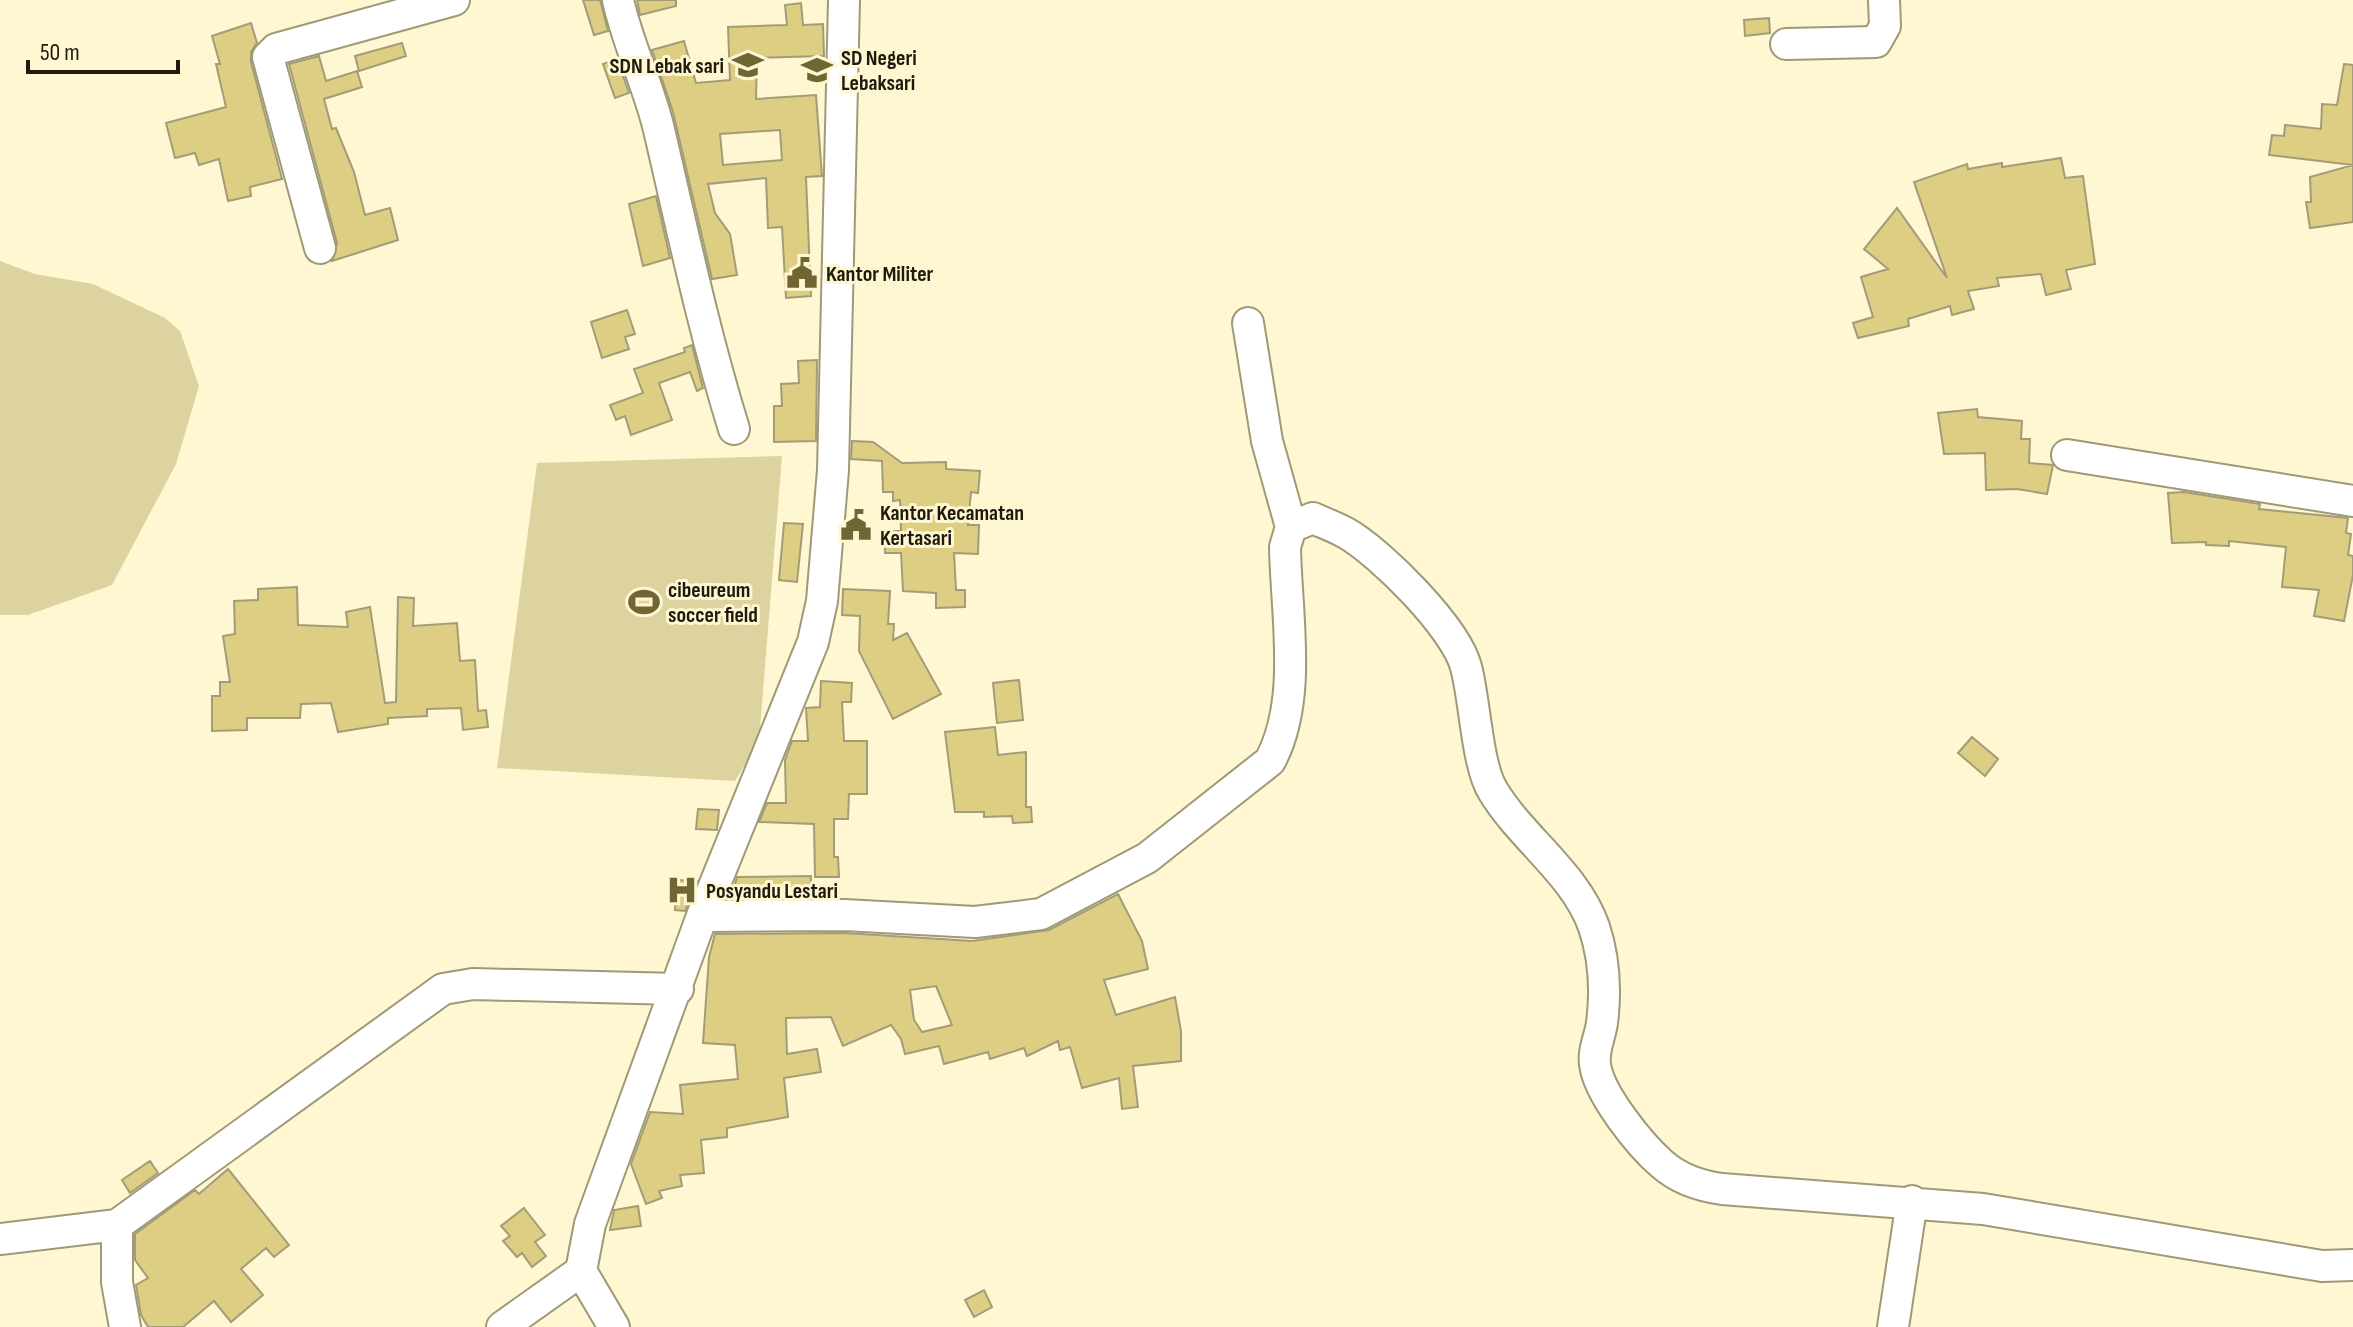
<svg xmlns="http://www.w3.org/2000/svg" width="2353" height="1327" font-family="'Sofia Sans Condensed',sans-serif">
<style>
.green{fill:#ddd39f}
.building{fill:#ddce83;stroke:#a39c79;stroke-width:2;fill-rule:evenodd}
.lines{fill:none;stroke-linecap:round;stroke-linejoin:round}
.minor-casing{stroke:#a09976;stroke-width:34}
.minor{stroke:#fff;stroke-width:30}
.labels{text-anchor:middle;stroke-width:6;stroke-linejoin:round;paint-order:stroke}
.poi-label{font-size:22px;font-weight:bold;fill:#1e1b0e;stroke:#fff7d2;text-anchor:start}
</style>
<rect width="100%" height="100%" fill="#fff7d2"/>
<!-- green -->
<path class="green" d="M0 261 35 274 93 284 165 318 180 331 199 386 176 464 112 585 28 615H0Z
M782 456 759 741 735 781 497 768 537 463Z"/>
<!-- building -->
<path class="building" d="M583 0H600L608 31 594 35Z
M637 0H676V6L640 15Z
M801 3 803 25 823 24 824 56 757 58 756 99 816 95 822 176 806 177 811 296 786 298 782 227 768 228 766 178 708 184 715 213 730 234 737 275 712 279 673 112 652 50 684 41 696 83 730 80 728 27 787 25 785 5ZM780 130 782 160 723 165 720 134Z
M1769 18 1770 33 1745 36 1744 20Z
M251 23 257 43 251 52V62L282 179 250 187 251 196 228 201 219 159 199 165 195 153 175 158 166 123 226 107 216 64H220L212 36Z
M402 43 406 56 359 71 355 56Z
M319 56 326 81 357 71 362 87 324 99 332 129 336 128 354 172 365 215 390 208 398 240 332 261 337 243 289 64Z
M617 59 629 93 615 98 603 64Z
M2344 64 2353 65V165L2269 155 2272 135 2284 136 2285 125 2321 129 2322 104 2337 105Z
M2061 158 2065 178 2083 176 2095 264 2066 270 2071 289 2046 295 2041 274 1997 278 1999 286 1968 291 1974 309 1952 315 1950 306 1908 319 1909 326 1858 338 1853 323 1873 317 1861 277 1888 269 1864 249 1897 208 1947 278 1914 182 1967 164 1968 169 2002 163V167Z
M2353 165V222L2310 228 2306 202H2311L2310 177Z
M656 196 670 258 643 266 629 204Z
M627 310 635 334 625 337 629 349 602 358 591 322Z
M692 345 703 388 697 391 690 372 659 383 672 420 631 435 625 416 616 420 610 405 643 393 634 369 685 352 684 348Z
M817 360 816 441 774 442V406H782L781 384 799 383 798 361Z
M1977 409 1978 417 2022 421 2021 439H2030L2029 463 2053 465 2047 494 2017 489 1986 490 1985 453 1944 454 1938 413Z
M852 441 873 442 902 463 946 462V469L980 471 978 493 971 492 968 525H979L978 554 954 553 956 590H965V607L936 608V593L903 591 901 553H885L884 531H901L900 500 893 501V492H883L882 461 851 459Z
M2184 492 2260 504 2259 509 2348 518 2346 533 2351 534 2348 555 2353 556V575L2344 621 2314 616 2319 590 2282 587 2286 547 2229 541V546L2206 545V542L2172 543 2168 493Z
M784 523 803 524 797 582 779 580Z
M297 587 298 625 348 627 346 612 370 607 385 703 396 702 398 597 414 598 413 626 457 623 460 661 475 660 478 711 486 710 488 727 463 730 461 708 427 709V716L388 718V724L338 732 331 703 301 704 300 718H247V730L212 731V696H220V682H230L223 636 235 634 234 601 258 600V589Z
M843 589 890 591 888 624H894L893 640 907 633 941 694 893 719 859 651 860 616 842 615Z
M1019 680 1023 720 997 723 993 683Z
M821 681 852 683 851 702H842L844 741H867V794H849L848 819H834V857H838L839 877H815L814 824 759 822 767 803H786L785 760 792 741H808L806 708 820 707Z
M995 727 998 755 1026 752V807H1031L1032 822 1013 823 1012 816 984 817V812H955L945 732Z
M1972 737 1998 759 1985 776 1958 753Z
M698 809 719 810 717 830 696 829Z
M811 876 810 897 731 898 737 877Z
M677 880 697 881 685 911 675 910Z
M1118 894 1142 941 1148 969 1104 980 1116 1015 1175 997 1181 1031V1061L1133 1066 1138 1107 1122 1109 1119 1078 1082 1088 1070 1047 1060 1050 1058 1041 1027 1056 1024 1048 990 1059 988 1052 944 1064 939 1046 905 1054 901 1039 891 1025 843 1046 831 1017 786 1018 787 1054 817 1049 821 1072 784 1078 788 1117 727 1128V1137L701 1140 704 1173 680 1175 682 1186 659 1191 662 1198 646 1204 631 1164 650 1112 683 1114 680 1085 738 1079 735 1045 703 1043 709 957 715 934 844 933 972 941 1049 930ZM936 986 952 1025 922 1032 914 1020 910 990Z
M150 1161 158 1173 130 1193 122 1180Z
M228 1169 289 1245 274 1257 266 1248 241 1269 263 1295 231 1322 214 1301 183 1327H148L141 1315 136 1285 148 1278 135 1260V1234L195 1190 199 1194Z
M638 1206 641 1226 610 1230 614 1210Z
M524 1208 545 1235 535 1242 546 1256 532 1267 522 1253 517 1257 503 1241 510 1236 501 1226Z
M984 1290 992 1307 974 1317 965 1300Z"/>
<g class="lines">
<defs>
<path id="minor" d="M618 0C628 46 650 88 660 134 683 233 704 332 734 429
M1786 44 1876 42 1885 26 1884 0
M320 248 268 57 276 49 454 0
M1248 323 1267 441 1291 527
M2067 455 2353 501
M702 916 844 915 975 922 1041 914 1147 858 1270 761C1303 700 1286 613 1285 547L1291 527 1313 518C1324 523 1335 527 1346 533 1381 553 1456 628 1466 667 1475 700 1477 766 1493 791 1522 839 1575 873 1594 927 1604 957 1606 991 1602 1023 1600 1037 1593 1050 1595 1064 1598 1093 1640 1145 1662 1164 1679 1179 1700 1186 1722 1189L1983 1209 2322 1266 2353 1265
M117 1225V1282L125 1327
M0 1239 117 1225 443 989 473 984 678 989
M581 1271 614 1327
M502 1327 581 1271 590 1224 702 916 813 642 822 601 833 470 844 0
M1893 1327 1912 1201"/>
</defs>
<!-- minor casing -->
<use href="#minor" class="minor-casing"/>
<!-- minor -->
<use href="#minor" class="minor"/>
</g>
<!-- icons -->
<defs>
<symbol id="school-bare" viewBox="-9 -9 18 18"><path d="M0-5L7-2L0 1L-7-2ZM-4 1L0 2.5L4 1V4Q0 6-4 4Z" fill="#706633" stroke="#fff7d2" stroke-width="2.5" paint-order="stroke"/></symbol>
<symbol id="civic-bare" viewBox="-9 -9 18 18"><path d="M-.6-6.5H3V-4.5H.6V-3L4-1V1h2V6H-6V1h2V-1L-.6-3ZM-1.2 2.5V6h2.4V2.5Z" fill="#706633" stroke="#fff7d2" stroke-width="2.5" paint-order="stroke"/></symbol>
<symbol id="stadium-bare" viewBox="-9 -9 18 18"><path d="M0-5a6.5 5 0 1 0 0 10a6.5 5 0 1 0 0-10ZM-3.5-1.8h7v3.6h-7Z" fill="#706633" stroke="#fff7d2" stroke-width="2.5" paint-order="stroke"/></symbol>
<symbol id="hospital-bare" viewBox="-9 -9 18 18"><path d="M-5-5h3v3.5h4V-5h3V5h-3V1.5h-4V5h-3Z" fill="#706633" stroke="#fff7d2" stroke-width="2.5" paint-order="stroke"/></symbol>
</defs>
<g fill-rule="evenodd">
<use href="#school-bare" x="726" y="43" width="44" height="44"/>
<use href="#school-bare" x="795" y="48" width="44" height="44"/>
<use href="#civic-bare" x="780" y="251" width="44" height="44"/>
<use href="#civic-bare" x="834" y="503" width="44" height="44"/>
<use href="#stadium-bare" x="622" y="580" width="44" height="44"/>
<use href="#hospital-bare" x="660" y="868" width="44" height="44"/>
</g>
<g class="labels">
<!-- poi labels -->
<g class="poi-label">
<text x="841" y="65">SD Negeri<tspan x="841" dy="25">Lebaksari</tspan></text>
<text x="724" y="73" text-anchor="end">SDN Lebak sari</text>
<text x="826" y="281">Kantor Militer</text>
<text x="880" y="520">Kantor Kecamatan<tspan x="880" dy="25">Kertasari</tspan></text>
<text x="668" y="597">cibeureum<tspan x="668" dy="25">soccer field</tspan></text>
<text x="706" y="898">Posyandu Lestari</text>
</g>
</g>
<!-- scale -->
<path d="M28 60v12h150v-12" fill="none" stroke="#1e1b0e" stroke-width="4"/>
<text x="40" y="60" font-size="24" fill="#1e1b0e" stroke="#fff7d2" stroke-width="6" paint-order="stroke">50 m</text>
</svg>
